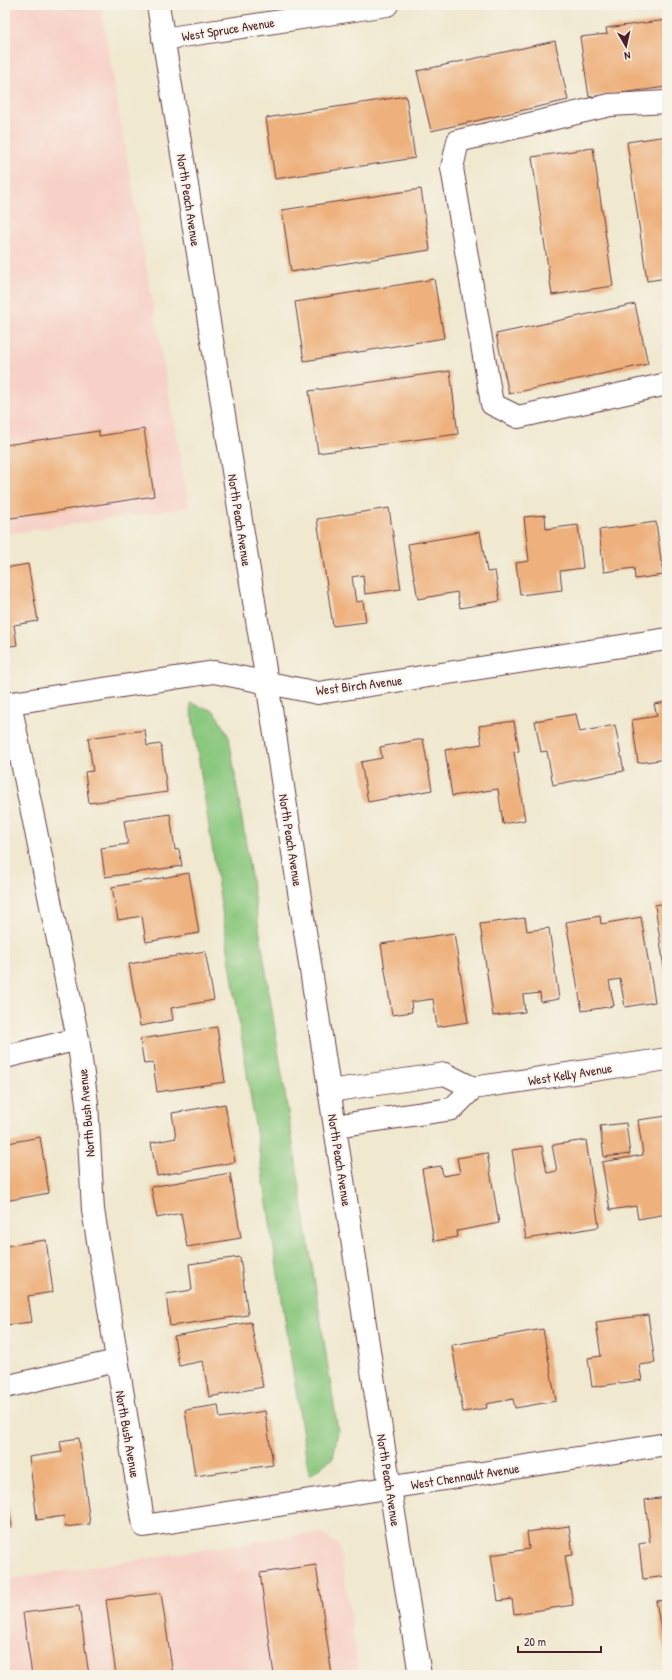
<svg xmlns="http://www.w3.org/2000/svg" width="672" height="1680" font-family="'Patrick Hand',sans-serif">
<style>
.built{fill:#f7d1c7}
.green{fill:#8ac87e;stroke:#6a7454}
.building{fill:#eeb17d}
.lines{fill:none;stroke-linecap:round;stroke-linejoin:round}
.minor-casing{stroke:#633d44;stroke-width:24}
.minor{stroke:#fff;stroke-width:22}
.labels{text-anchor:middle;stroke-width:4;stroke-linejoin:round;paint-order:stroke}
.street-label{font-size:13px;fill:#4a1f2b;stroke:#f7f3e8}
</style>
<rect width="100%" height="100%" fill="#f7f3e8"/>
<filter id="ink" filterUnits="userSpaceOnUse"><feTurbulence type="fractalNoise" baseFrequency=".025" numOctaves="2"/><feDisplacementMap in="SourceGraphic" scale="8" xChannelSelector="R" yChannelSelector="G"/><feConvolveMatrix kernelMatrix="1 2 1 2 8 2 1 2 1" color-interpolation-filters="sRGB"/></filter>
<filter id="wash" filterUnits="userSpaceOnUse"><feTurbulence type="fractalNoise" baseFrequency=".012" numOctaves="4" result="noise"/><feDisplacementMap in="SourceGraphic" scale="16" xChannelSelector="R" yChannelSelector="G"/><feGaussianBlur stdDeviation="0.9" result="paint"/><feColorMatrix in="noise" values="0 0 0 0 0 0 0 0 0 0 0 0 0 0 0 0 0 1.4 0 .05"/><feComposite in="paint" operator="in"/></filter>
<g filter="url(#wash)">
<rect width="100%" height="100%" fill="#f0e8cf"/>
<!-- built -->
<path class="built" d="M5 5H100L189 507 5 534Z
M320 1532 340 1547 359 1675H5V1580Z"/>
<!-- green -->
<path class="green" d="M190 703 214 711 229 737 338 1431 333 1458 309 1475Z"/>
<g id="blocks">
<!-- building -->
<path class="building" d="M667 20V87L589 97 580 37 607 34 606 28Z
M555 41 568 100 431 131 417 71Z
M406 96 415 158 275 179 266 118Z
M667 136V278L647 281 627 142Z
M593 148 613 286 552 295 532 157Z
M421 189 430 250 291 272 282 210Z
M434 279 444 338 304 361 295 302Z
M663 299H667V322H666Z
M635 304 648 364 509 394 496 334Z
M450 371 458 434 318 453 309 391Z
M144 429 154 496 5 519V445L99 431V436Z
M389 508 401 589 365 594 363 575 352 577 356 602 363 601 366 622 333 626 317 519Z
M545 515 546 529 578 525 583 568 560 571 562 590 520 595 516 563 529 561 524 517Z
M656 522 663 575 635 579 634 568 604 572 599 530Z
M480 532 487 572 495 571 500 601 460 608 457 592 418 599 408 544Z
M28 564 38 621 14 625 17 645 5 647V568Z
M667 702V759L638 763 632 720 657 716 654 704Z
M576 714 580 732 615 725 624 771 553 785 547 751 541 752 535 721Z
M514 721 519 751 514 752 525 820 503 824 498 789 452 796 445 750 482 744 479 726Z
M145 730 147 746 161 744 167 792 89 803 85 772 93 771 88 738Z
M423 739 432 790 368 802 361 762 382 758 380 747Z
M170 814 175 850 179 849 182 866 105 877 101 848 128 844 124 821Z
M189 873 199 933 146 942 142 916 118 920 112 887Z
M667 903V982H666L655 905Z
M600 916 601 924 641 917 655 1002 625 1007 620 979 609 981 614 1006 582 1011 566 922Z
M525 918 527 931 549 928 559 999 541 1002 540 993 523 995 525 1012 493 1016 480 924Z
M454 933 468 1022 437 1027 433 999 411 1002 412 1012 392 1015 381 944Z
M205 951 214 1000 171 1008 173 1020 140 1026 129 964Z
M217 1027 225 1082 157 1092 153 1063 144 1064 140 1039Z
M225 1104 235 1162 157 1176 151 1143 176 1138 172 1113Z
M667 1116V1214L638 1219 636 1206 610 1210 602 1162 643 1155 638 1120Z
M626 1123 630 1154 604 1157 600 1126Z
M5 1130 8 1143 40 1137 49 1193 5 1201Z
M586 1140 599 1227 526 1239 512 1150 542 1146 547 1173 557 1171 552 1145Z
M487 1153 499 1223 457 1231 458 1237 434 1241 422 1169 441 1166 443 1176 460 1173 457 1158Z
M230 1173 241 1238 187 1247 181 1213 157 1218 151 1187Z
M46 1240 53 1292 28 1296 32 1322 5 1325V1246Z
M240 1257 248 1315 170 1326 166 1294 192 1290 189 1264Z
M648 1315 655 1363 639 1365 642 1380 592 1387 588 1358 601 1356 596 1322Z
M251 1322 263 1387 209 1397 203 1361 179 1366 174 1336Z
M543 1329 556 1401 515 1408 513 1399 486 1404 487 1408 463 1412 452 1345Z
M218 1405 220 1418 265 1411 273 1465 195 1476 185 1410Z
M79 1438 90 1524 65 1527 64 1516 37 1520 29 1457 62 1452 60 1441Z
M5 1484 12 1527 5 1528Z
M667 1497V1576L643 1579 639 1544 650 1542 645 1500Z
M569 1526 573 1555 565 1556 573 1605 514 1614 512 1599 498 1601 491 1555 529 1549 527 1532Z
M316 1565 332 1675H274L260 1573Z
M161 1593 173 1675H116L106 1600Z
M667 1600V1661H666L656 1601Z
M79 1606 89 1675H32L23 1613Z"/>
</g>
</g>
<g filter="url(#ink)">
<use href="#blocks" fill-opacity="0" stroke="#633d44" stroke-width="1"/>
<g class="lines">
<defs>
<path id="minor" d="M158 5 267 682 390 1488 420 1675
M163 39 387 5
M667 102 610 105 458 141 452 168 492 404 518 417 667 384
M10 703 78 1039 87 1103 93 1210 144 1526 667 1444
M5 704 214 672 318 693 667 639
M5 1057 78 1039
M329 1091 445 1074 473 1088
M335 1126 452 1109 473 1088 667 1059
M5 1387 116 1361"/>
</defs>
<!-- minor casing -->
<use href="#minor" class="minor-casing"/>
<!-- minor -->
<use href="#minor" class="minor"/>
</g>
</g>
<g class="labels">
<!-- street labels -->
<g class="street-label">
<text transform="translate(228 29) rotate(-9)" y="5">West Spruce Avenue</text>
<text transform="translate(189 200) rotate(81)" y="5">North Peach Avenue</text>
<text transform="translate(240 520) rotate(81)" y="5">North Peach Avenue</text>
<text transform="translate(359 685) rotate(-7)" y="5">West Birch Avenue</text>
<text transform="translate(291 840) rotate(81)" y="5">North Peach Avenue</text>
<text transform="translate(570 1074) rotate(-9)" y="5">West Kelly Avenue</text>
<text transform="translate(86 1113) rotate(-95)" y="5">North Bush Avenue</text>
<text transform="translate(340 1160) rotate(81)" y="5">North Peach Avenue</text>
<text transform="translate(128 1434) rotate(80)" y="5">North Bush Avenue</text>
<text transform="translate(465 1476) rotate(-9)" y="5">West Chennault Avenue</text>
<text transform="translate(389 1480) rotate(81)" y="5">North Peach Avenue</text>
</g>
</g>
<!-- margin -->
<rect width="672" height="1680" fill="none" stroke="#f7f3e8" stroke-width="20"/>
<!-- north arrow -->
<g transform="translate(626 46) rotate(171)" stroke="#f7f3e8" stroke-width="3" paint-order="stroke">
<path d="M0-3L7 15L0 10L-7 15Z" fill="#4a1f2b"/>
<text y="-6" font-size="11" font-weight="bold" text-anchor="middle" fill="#4a1f2b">N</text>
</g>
<!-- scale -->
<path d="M518 1646v6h83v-6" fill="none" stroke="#4a1f2b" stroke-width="2"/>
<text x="524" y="1646" font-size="12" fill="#4a1f2b" stroke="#f7f3e8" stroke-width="3" paint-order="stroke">20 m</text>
</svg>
